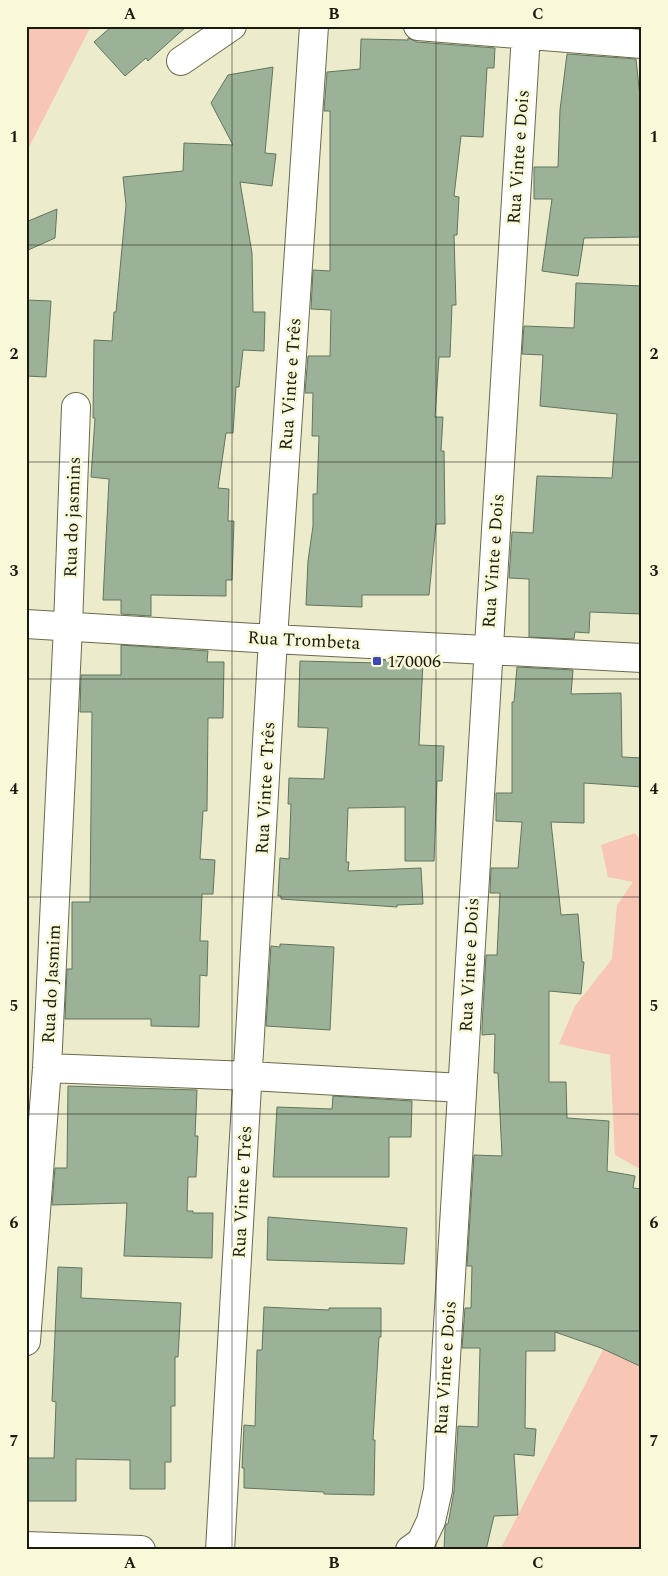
<svg xmlns="http://www.w3.org/2000/svg" width="668" height="1576" font-family="Spectral,serif">
<style>
.green{fill:#f8c6b4}
.building{fill:#9cb298;stroke:#61755e}
.lines{fill:none;stroke-linecap:round;stroke-linejoin:round}
.minor-casing{stroke:#6a694d;stroke-width:30}
.minor{stroke:#fff;stroke-width:28}
.grid{fill:none;stroke:#1a1a0e;stroke-width:1;stroke-opacity:0.55}
.poi-dot{fill:#3f47bc;stroke:#f9f9d9;stroke-width:2}
.labels{text-anchor:middle;stroke-width:5;stroke-linejoin:round;paint-order:stroke}
.street-label{font-size:18px;fill:#1a1a0e;stroke:#f9f9d9}
.poi-label{font-size:18px;fill:#1a1a0e;stroke:#f9f9d9;text-anchor:start}
.neatline{fill:none;stroke:#1a1a0e;stroke-width:2}
.grid-label{font-size:16px;text-anchor:middle;font-weight:bold;fill:#1a1a0e}
</style>
<rect width="100%" height="100%" fill="#ececcc"/>
<!-- green -->
<path class="green" d="M26 26H91L26 153Z
M635 833 642 843V1170L615 1155 610 1055 559 1044 575 1006 612 959 617 905 633 882 608 877 601 845Z
M642 1274V1550H500Z"/>
<!-- building -->
<path class="building" d="M112 26H187L148 61 146 58 125 76 94 42Z
M408 38 417 42 495 48 494 68H487L483 137 461 136 454 196 459 197 457 235H454L456 305H452L450 357H439L435 417H443L441 451H444L445 524H436L429 595H362V607L306 605 308 561 313 526V494H317L319 436H312L313 393H305L308 356H330L331 310 311 309 313 270 330 271V111H324L327 72 360 69 361 39 408 40Z
M567 54 636 59 642 116V237L584 238 578 276 542 271 552 199H534V167H558L560 110Z
M273 67 265 153 276 154 272 186 240 182 252 253 253 312H265L264 351 243 350 239 387H236L233 433H226L218 488 229 489 228 521H234L232 580H226V596L151 595V616L121 614V600H103L109 479 91 477 95 418H93L94 340 112 341 114 312H116L126 205 123 177 183 171 184 143 233 145 211 103 228 75Z
M57 209 55 238 26 251V222Z
M576 283 642 286V614L590 612 589 633 575 632 574 639 529 637V579L509 578 512 532 533 533 537 476 612 478 617 414 540 406 543 355 522 354 524 326 574 328Z
M26 300 51 301 46 377 26 376Z
M121 645 208 651 207 662H224L223 718H208L207 811H203L200 859 215 860 213 894H202L200 941H208L207 976 200 975 199 1027 151 1026V1019H65L67 969H72V902H90L92 712H80L81 675H121Z
M379 660 423 662 419 745 444 746 442 781H437L434 861H405V807L348 808 346 862H349L348 871 421 868 423 904 397 905V907L281 899V896H278L280 858 289 859 291 804H288L289 778 324 779 328 728 298 727 300 661 379 663Z
M517 667 573 670 571 694 621 693 622 757 642 758V787L584 783V823L551 822 561 915 578 914 582 962H584L581 994 549 991V1082H566L567 1118 609 1121 607 1171 635 1176 633 1188 642 1189V1367L601 1348 555 1332V1351H526L525 1428 536 1429 534 1456 514 1454 518 1515 494 1516 486 1550H444L445 1528 446 1524H448L454 1491 458 1426 478 1427 480 1348H462L465 1308H471L472 1266H467L474 1155 502 1156 498 1073H494L495 1034 482 1035V1027L486 955H497L500 893H490L491 868H518L522 822 496 821V793H512V702H514Z
M280 944 334 947 330 1030 266 1026 271 946 280 947Z
M68 1086 197 1090 195 1136H198L196 1177H188L187 1211H193V1213H213L212 1258 124 1256 127 1203 52 1205 55 1168H67Z
M333 1096 412 1101 411 1137H389V1177H273L277 1107 332 1109Z
M268 1217 407 1228 404 1264 267 1260Z
M58 1267 82 1268 81 1298 181 1303 178 1357H175V1406H171V1462H165V1489H130V1460L76 1459V1501H26V1458H54L56 1402 52 1401Z
M264 1307 329 1310V1308H381V1337H379L373 1440H375L374 1495 324 1494V1492L244 1488V1468H242L244 1425 255 1426 257 1350H262Z"/>
<g class="lines">
<defs>
<path id="minor" d="M418 26 642 44
M181 61 232 26
M26 624 273 639 642 658
M47 1068 249 1076 462 1088
M26 1341 47 1068 68 626 76 407
M26 1546 141 1550
M220 1550 273 639 314 26
M410 1550 421 1542 431 1521 438 1490 526 34"/>
</defs>
<!-- minor casing -->
<use href="#minor" class="minor-casing"/>
<!-- minor -->
<use href="#minor" class="minor"/>
</g>
<!-- grid -->
<path class="grid" d="M232 26V1550M436 26V1550M26 245H642M26 462H642M26 679H642M26 897H642M26 1114H642M26 1331H642"/>
<!-- markers -->
<rect class="poi-dot" x="372" y="656" width="10" height="10" rx="2.5"/>
<g class="labels">
<!-- street labels -->
<g class="street-label">
<text transform="translate(518 157) rotate(-86)" y="6">Rua Vinte e Dois</text>
<text transform="translate(290 384) rotate(-86)" y="6">Rua Vinte e Três</text>
<text transform="translate(72 517) rotate(-88)" y="6">Rua do jasmins</text>
<text transform="translate(493 561) rotate(-86)" y="6">Rua Vinte e Dois</text>
<text transform="translate(304 640) rotate(3)" y="6">Rua Trombeta</text>
<text transform="translate(265 788) rotate(-87)" y="6">Rua Vinte e Três</text>
<text transform="translate(469 965) rotate(-87)" y="6">Rua Vinte e Dois</text>
<text transform="translate(51 984) rotate(-87)" y="6">Rua do Jasmim</text>
<text transform="translate(242 1192) rotate(-87)" y="6">Rua Vinte e Três</text>
<text transform="translate(445 1368) rotate(-86)" y="6">Rua Vinte e Dois</text>
</g>
<!-- poi labels -->
<g class="poi-label">
<text x="387" y="667">170006</text>
</g>
</g>
<!-- border -->
<rect width="668" height="1576" fill="none" stroke="#f9f9d9" stroke-width="55"/>
<rect x="28" y="28" width="612" height="1520" class="neatline"/>
<g class="grid-label">
<text x="130" y="19">A</text>
<text x="334" y="19">B</text>
<text x="538" y="19">C</text>
<text x="14" y="142">1</text>
<text x="654" y="142">1</text>
<text x="14" y="359">2</text>
<text x="654" y="359">2</text>
<text x="14" y="576">3</text>
<text x="654" y="576">3</text>
<text x="14" y="794">4</text>
<text x="654" y="794">4</text>
<text x="14" y="1011">5</text>
<text x="654" y="1011">5</text>
<text x="14" y="1228">6</text>
<text x="654" y="1228">6</text>
<text x="14" y="1446">7</text>
<text x="654" y="1446">7</text>
<text x="130" y="1568">A</text>
<text x="334" y="1568">B</text>
<text x="538" y="1568">C</text>
</g>
</svg>
